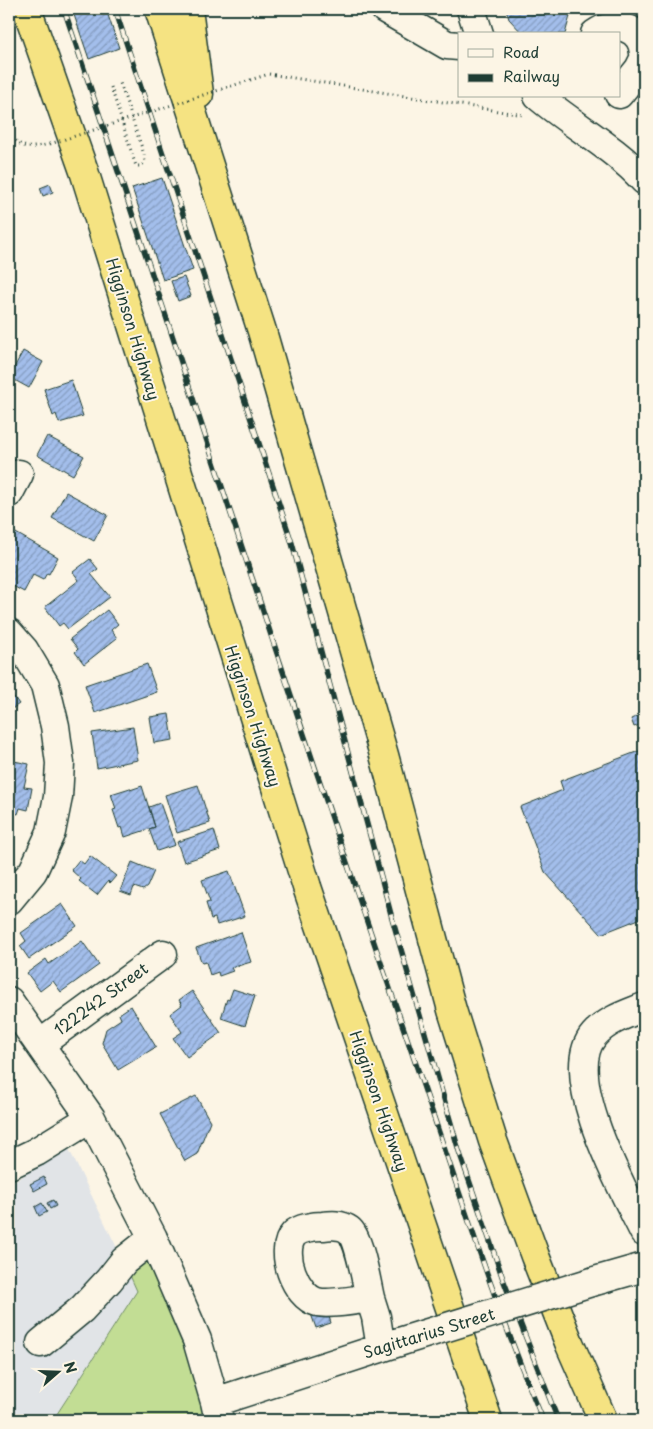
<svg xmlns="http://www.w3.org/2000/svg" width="653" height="1429" font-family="'Playpen Sans',sans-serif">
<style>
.built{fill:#e1e4e7}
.grass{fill:#c2dd94;stroke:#708d64}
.building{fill:url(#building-hatch);stroke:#1f3d34}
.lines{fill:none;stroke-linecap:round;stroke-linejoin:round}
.minor-casing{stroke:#1f3d34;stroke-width:31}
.highway-casing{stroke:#1f3d34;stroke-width:31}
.path{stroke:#1f3d34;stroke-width:3;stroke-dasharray:1 4;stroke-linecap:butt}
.minor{stroke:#fcf5e5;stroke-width:28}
.highway{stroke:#f5e382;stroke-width:28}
.rail-casing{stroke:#1f3d34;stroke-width:5.5}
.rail{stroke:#fcf5e5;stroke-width:4;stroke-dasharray:11;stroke-linecap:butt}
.minor-bridge-casing{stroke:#1f3d34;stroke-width:31;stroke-linecap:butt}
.path-bridge{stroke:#1f3d34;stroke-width:3;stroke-dasharray:1 4;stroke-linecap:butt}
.minor-bridge{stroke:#fcf5e5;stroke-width:28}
.labels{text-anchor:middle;stroke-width:4;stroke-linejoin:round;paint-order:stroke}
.street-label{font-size:16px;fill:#1f3d34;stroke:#fcf5e5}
</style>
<defs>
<pattern id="building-hatch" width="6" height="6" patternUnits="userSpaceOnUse" patternTransform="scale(1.25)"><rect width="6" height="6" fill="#a3beeb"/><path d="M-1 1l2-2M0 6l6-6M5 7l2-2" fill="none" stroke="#849cbf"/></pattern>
</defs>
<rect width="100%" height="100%" fill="#fcf5e5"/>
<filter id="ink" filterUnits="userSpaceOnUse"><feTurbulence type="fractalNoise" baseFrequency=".02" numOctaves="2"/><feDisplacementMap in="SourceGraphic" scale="10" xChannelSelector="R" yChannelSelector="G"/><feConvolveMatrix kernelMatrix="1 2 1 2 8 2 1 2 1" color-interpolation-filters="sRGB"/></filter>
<g filter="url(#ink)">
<!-- built -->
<path class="built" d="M68 1147 138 1291 53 1420H9V1185Z"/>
<!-- grass -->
<path class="grass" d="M154 1238 219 1420H53L137 1291 124 1262Z"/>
<!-- building -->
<path class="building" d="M72 9H106L119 48 89 59Z
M506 9H572L565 34H523L509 19Z
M162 178 193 270 163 280 132 188Z
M50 184 53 192 43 196 40 188Z
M184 277 191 296 178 301 171 281Z
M23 351 43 362 29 388 9 377Z
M71 380 83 416 59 423 56 414 53 416 44 389Z
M47 436 84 456 73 475 37 455Z
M66 492 108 515 94 541 52 518Z
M14 532 58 557 49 574 47 573 43 580 33 575 24 592 9 584V542Z
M90 559 98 569 91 574 110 597 68 629 63 623 59 626 45 607 79 580 73 572Z
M107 610 118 624 111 630 117 638 84 664 75 652 78 649 70 639Z
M147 664 157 692 95 713 85 685Z
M9 690 19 704 9 711Z
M644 713V723L634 727 631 719Z
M169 714 173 740 154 743 150 717Z
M133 727 138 760 97 768 92 733Z
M644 749V917L601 934 545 872 520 807 563 790 560 781Z
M9 760 29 764 24 787 32 788 28 810 20 808 18 814 9 812Z
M198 785 210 823 177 833 165 795Z
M142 786 155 827 125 837 122 827 119 828 113 810 116 809 111 794 130 788V790Z
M160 803 175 845 157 851 149 829 155 827 149 807Z
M214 830 220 850 184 862 177 842Z
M90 856 116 876 110 883 108 881 97 895 79 881 81 879 71 870 79 860 84 864Z
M132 862 154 871 147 887 143 890 134 887 131 895 120 891Z
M229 871 245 916 217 925 215 918 211 919 206 903 210 902 202 880Z
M62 904 77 926 29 959 20 946 26 941 21 933Z
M241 932 251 962 231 968 233 971 219 976 218 972 210 975 206 962 202 963 196 948Z
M82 941 99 965 61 992 53 981 40 991 27 973 46 959 49 964Z
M233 989 255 996 245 1026 221 1018 227 999 229 1000Z
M192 991 221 1033 187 1057 173 1038 182 1032 170 1014 182 1005 179 1000Z
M131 1006 156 1047 118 1070 102 1043 106 1029 121 1019 119 1014Z
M196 1096 210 1121 197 1154 185 1161 160 1114Z
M44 1177 47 1184 34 1191 30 1184Z
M53 1200 56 1206 50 1209 47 1203Z
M42 1203 47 1212 39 1216 35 1207Z
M327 1310 331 1323 316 1328 311 1314Z
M325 1414 327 1420H307L306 1418Z"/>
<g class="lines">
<defs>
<path id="minor" d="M385 9 447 45 459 46
M471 9 479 34
M595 34C615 19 642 27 644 53
M619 94 639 69 644 59
M538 96C572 125 614 147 644 180
M9 493 19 474
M9 633 24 650 45 685 55 726 60 763 58 797 51 832 33 871 9 900
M9 1001 91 1118 153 1238 197 1340 215 1402 219 1420
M644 1007C627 1014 607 1020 594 1035 559 1075 624 1191 644 1232
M40 1044 163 954
M9 1165 36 1152 91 1118
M595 1281 644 1267
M370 1298C367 1285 359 1237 349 1230 341 1224 331 1225 323 1226 314 1226 300 1228 294 1234 278 1251 296 1297 317 1302 329 1305 357 1300 370 1298L376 1317 381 1348
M41 1343 82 1309 109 1280 124 1261 153 1238
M215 1402 399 1342"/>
<path id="highway" d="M27 9 84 171 307 887 488 1420
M159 9 262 331 384 755 452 1010 493 1141 535 1256 570 1345 603 1420
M188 9 199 94"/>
</defs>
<!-- minor casing -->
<use href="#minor" class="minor-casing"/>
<!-- highway casing -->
<use href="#highway" class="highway-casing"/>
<!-- path -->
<path class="path" d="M269 74 523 115
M111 87 133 157 136 166H141L145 162 144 154 120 83
M9 133C22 150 30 149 49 144"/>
<!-- minor -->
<use href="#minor" class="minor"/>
<!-- highway -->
<use href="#highway" class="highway"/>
<defs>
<path id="rail" d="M64 9C177 345 284 683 400 1018 447 1152 488 1289 543 1420
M115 9 292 543 392 918 459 1151 503 1279 558 1420"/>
</defs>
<!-- rail casing -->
<use href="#rail" class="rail-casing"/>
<!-- rail -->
<use href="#rail" class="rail"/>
<defs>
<path id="minor-bridge" d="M399 1342 595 1281"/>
</defs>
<!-- minor-bridge casing -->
<use href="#minor-bridge" class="minor-bridge-casing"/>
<!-- path-bridge -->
<path class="path-bridge" d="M50 144 269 74"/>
<!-- minor-bridge -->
<use href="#minor-bridge" class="minor-bridge"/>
</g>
</g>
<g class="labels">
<!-- street labels -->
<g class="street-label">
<text transform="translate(133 329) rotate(73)" y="6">Higginson Highway</text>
<text transform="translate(253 716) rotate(72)" y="6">Higginson Highway</text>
<text transform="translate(101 999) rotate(-36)" y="6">122242 Street</text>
<text transform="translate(379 1101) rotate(71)" y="6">Higginson Highway</text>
<text transform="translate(429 1333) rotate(-17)" y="6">Sagittarius Street</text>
</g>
</g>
<!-- margin -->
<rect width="653" height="1429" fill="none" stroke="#fcf5e5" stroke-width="30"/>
<rect x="15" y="15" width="623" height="1399" fill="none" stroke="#1f3d34" stroke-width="2" filter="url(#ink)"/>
<!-- legend -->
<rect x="458" y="32" width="162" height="65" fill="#fcf5e5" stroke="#a4ab9e"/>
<rect x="468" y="49" width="25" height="8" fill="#fcf5e5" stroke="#a4ab9e"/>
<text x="503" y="58" font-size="15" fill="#1f3d34">Road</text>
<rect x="468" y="74" width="25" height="8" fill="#1f3d34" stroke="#a4ab9e"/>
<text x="503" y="82" font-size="15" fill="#1f3d34">Railway</text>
<!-- north arrow -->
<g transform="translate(58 1372) rotate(70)" stroke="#fcf5e5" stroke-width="4" paint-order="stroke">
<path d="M0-4L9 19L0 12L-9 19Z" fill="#1f3d34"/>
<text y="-8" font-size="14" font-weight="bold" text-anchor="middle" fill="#1f3d34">N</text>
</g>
</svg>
